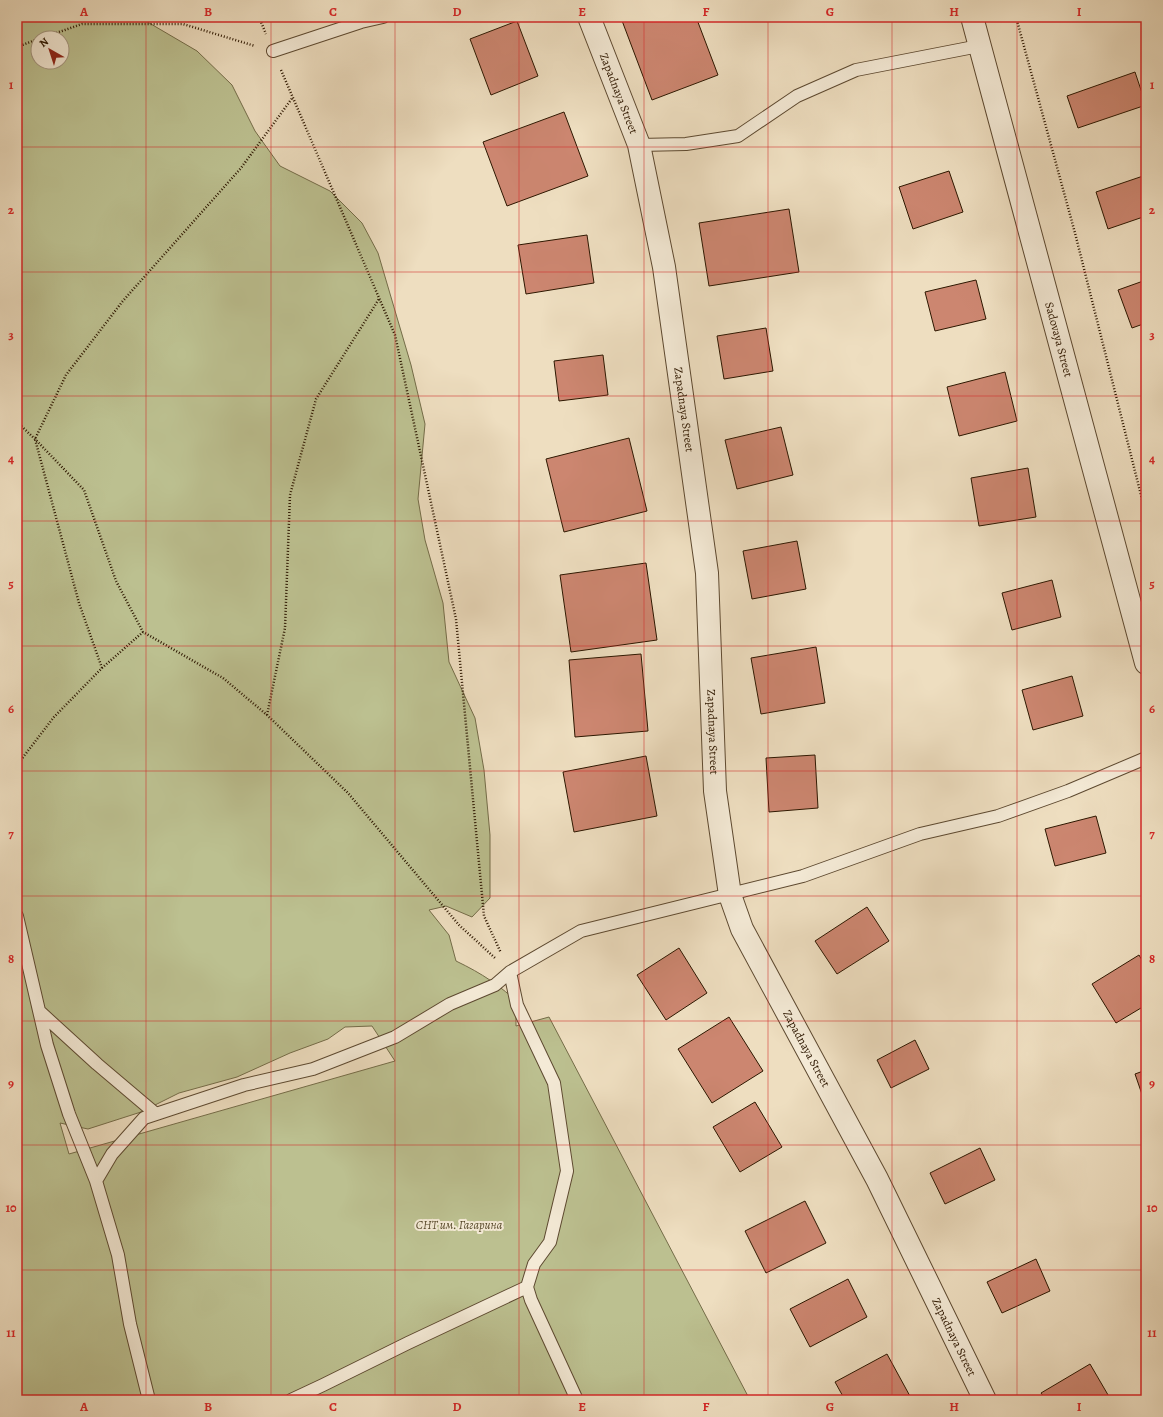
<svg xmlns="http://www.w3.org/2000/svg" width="1163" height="1417" font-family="Alegreya,serif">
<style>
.green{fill:#bcc090;stroke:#746c48;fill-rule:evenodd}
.building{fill:#cc8670;stroke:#2d1700}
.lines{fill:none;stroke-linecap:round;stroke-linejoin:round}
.service-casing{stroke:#5d4930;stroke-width:14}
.minor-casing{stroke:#5d4930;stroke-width:24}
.tertiary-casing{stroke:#5d4930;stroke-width:24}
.path{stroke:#2d1700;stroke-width:2.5;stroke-dasharray:1 2;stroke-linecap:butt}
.service{stroke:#f4ead6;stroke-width:12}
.minor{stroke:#f4ead6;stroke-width:22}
.tertiary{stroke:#f4ead6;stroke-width:22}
.grid{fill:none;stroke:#d62828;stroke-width:1;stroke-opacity:0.55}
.labels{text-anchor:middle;stroke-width:4;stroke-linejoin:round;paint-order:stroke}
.street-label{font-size:12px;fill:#2d1700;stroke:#f4ead6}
.park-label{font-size:12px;font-style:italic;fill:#584a2b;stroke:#f4ead6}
.neatline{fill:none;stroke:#d62828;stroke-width:1.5}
.grid-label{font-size:13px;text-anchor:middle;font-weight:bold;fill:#d62828}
</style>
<rect width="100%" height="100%" fill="#eedec0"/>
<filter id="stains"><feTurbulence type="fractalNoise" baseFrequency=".005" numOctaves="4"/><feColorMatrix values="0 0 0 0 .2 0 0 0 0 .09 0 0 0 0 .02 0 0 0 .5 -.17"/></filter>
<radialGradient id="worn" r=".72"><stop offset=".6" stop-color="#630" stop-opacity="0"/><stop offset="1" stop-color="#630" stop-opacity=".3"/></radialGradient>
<!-- green -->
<path class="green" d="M17 17H139L197 51 232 85 255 131 280 166 330 191 362 223 378 253 411 365 425 424 418 499 425 540 443 603 449 662 475 718 484 770 490 835V898L472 917 446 906 429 910 449 935 456 961C483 974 499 985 521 1005L516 1016V1026L549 1017 750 1400H17ZM38 38H62V62H38ZM372 1026 395 1061 69 1154 60 1123 88 1129 141 1112 179 1093 237 1077 290 1053 328 1039 345 1027Z"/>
<!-- building -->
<path class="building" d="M624 17H696L718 75 652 100 621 18Z
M517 21 538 76 491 95 470 39Z
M1135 72 1146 105 1078 128 1067 96Z
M564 112 588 176 507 206 483 142Z
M949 171 963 212 913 229 899 187Z
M1146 175V216L1108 229 1096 192Z
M789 209 799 272 709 286 699 223Z
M587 235 594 283 526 294 518 245Z
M976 280 986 319 935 331 925 292Z
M1146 280V323L1132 328 1118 290Z
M766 328 773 371 724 379 717 336Z
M603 355 608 395 559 401 554 361Z
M1005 372 1017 421 959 436 947 387Z
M781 427 793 475 737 489 725 440Z
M629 438 647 511 564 532 546 459Z
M1028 468 1036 517 979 526 971 478Z
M797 541 806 589 752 599 743 551Z
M646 563 657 640 571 652 560 575Z
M1052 580 1061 617 1012 630 1002 593Z
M816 647 825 703 761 714 751 658Z
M641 654 648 731 575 737 569 660Z
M1072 676 1083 716 1033 730 1022 690Z
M815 755 818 808 769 812 766 758Z
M646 756 657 816 574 832 563 772Z
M1096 816 1106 853 1055 866 1045 829Z
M867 907 889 941 837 974 815 941Z
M679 948 707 993 666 1020 637 975Z
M1139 955 1146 967V1005L1116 1023 1092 984Z
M729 1017 763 1071 712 1103 678 1049Z
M915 1040 929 1069 891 1088 877 1060Z
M1146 1070V1106L1135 1074Z
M755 1102 782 1147 740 1172 713 1127Z
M980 1148 995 1180 945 1204 930 1173Z
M805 1201 826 1243 766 1273 745 1231Z
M1036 1259 1050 1291 1002 1313 987 1282Z
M848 1279 867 1317 810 1347 790 1309Z
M887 1354 911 1398 907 1400H845L835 1382Z
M1090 1364 1111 1400H1046L1041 1393Z"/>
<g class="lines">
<defs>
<path id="service" d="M273 51 361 22 383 17
M639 145 686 144 738 136 797 96 856 70 979 46
M17 916 47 1045 69 1114 96 1181
M510 972 517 1005 554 1083 567 1171 550 1242 534 1264 527 1287 531 1300 577 1400
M39 1011 97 1064 156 1114
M149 1400 130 1324 118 1255 96 1181 112 1154 144 1118 244 1085 313 1069 395 1037 450 1004 495 985 510 972 581 931 803 876 920 834 998 816 1068 791 1146 758
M291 1400 323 1385 408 1343 527 1287"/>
<g id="minor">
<path id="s1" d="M589 17 639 145 664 267 707 573 715 791 730 895 742 929 877 1179 985 1400"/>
</g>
<g id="tertiary">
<path id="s2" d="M972 17 1146 663"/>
</g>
</defs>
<!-- service casing -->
<use href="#service" class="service-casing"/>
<!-- minor casing -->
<use href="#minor" class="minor-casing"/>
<!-- tertiary casing -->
<use href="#tertiary" class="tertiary-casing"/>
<!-- path -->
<path class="path" d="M259 17 266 34
M1016 17 1075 233 1146 515
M42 38 82 24H183L255 46
M17 47 38 39
M281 70 395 335 456 619 484 916 501 953
M17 422 35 439 84 490 116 581 143 632 223 678 267 715 348 793 459 925 495 958
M102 668 79 603 35 439 66 375 122 302 241 168 293 97
M267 715 285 628 290 495 316 399 379 299
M17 765 54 717 102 668 143 632"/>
<!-- service -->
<use href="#service" class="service"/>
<!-- minor -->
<use href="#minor" class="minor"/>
<!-- tertiary -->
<use href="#tertiary" class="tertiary"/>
</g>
<!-- grid -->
<path class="grid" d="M146 17V1400M271 17V1400M395 17V1400M519 17V1400M644 17V1400M768 17V1400M892 17V1400M1017 17V1400M17 147H1146M17 272H1146M17 396H1146M17 521H1146M17 646H1146M17 771H1146M17 896H1146M17 1021H1146M17 1145H1146M17 1270H1146"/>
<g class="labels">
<!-- street labels -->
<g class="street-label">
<text dy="4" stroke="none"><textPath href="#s1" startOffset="82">Zapadnaya Street</textPath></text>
<text dy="4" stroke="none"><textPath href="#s2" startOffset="334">Sadovaya Street</textPath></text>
<text dy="4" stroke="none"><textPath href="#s1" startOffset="406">Zapadnaya Street</textPath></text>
<text dy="4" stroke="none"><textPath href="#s1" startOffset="730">Zapadnaya Street</textPath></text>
<text dy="4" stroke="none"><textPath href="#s1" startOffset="1066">Zapadnaya Street</textPath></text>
<text dy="4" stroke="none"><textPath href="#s1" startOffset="1390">Zapadnaya Street</textPath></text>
</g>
<!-- park labels -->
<g class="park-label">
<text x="459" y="1229">СНТ им. Гагарина</text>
</g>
</g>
<!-- margin -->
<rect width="1163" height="1417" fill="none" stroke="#eedec0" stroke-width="44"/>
<!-- north arrow -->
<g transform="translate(50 50) rotate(321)"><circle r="19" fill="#f4ead6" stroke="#a49680"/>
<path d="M0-3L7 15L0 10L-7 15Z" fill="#8f2418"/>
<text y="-6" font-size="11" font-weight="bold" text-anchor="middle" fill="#2d1700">N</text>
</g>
<rect x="22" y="22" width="1119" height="1373" class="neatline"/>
<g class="grid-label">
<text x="84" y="16">A</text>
<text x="208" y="16">B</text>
<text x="333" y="16">C</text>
<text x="457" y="16">D</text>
<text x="582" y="16">E</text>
<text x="706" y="16">F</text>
<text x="830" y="16">G</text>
<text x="954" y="16">H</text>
<text x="1079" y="16">I</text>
<text x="11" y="89">1</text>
<text x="1152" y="89">1</text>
<text x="11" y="214">2</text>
<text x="1152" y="214">2</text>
<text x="11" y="339">3</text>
<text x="1152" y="339">3</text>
<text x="11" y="463">4</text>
<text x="1152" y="463">4</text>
<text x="11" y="588">5</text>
<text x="1152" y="588">5</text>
<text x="11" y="713">6</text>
<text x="1152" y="713">6</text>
<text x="11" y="838">7</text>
<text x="1152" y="838">7</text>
<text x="11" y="963">8</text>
<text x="1152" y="963">8</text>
<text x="11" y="1088">9</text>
<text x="1152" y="1088">9</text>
<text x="11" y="1212">10</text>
<text x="1152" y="1212">10</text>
<text x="11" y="1337">11</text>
<text x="1152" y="1337">11</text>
<text x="84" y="1411">A</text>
<text x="208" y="1411">B</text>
<text x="333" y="1411">C</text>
<text x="457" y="1411">D</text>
<text x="582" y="1411">E</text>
<text x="706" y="1411">F</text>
<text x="830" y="1411">G</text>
<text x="954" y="1411">H</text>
<text x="1079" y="1411">I</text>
</g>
<rect width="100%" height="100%" filter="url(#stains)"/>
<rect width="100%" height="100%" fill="url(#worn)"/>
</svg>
